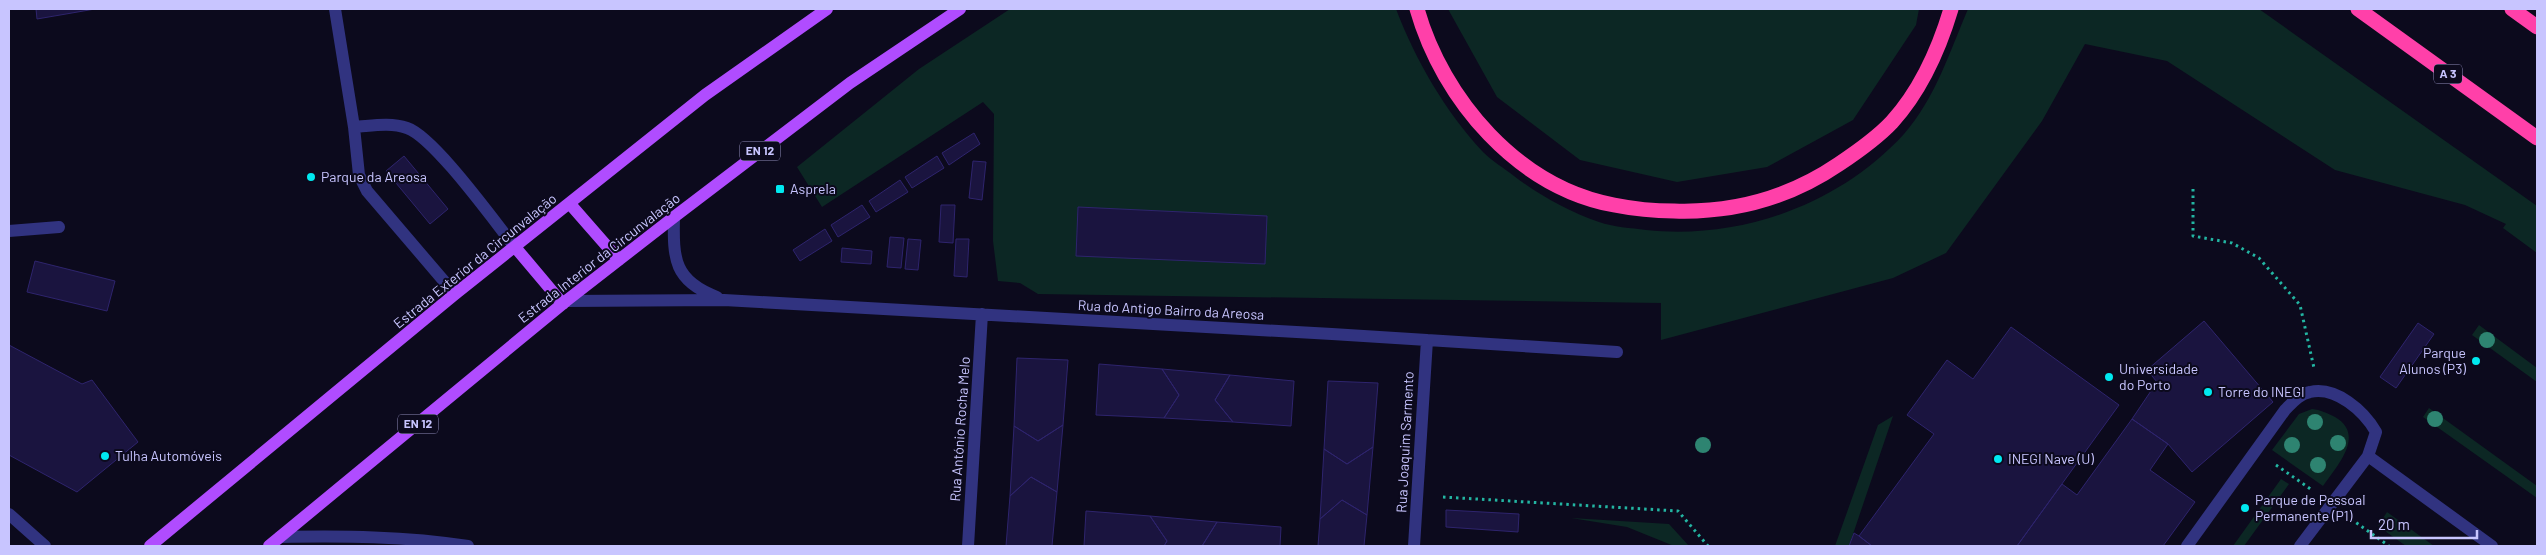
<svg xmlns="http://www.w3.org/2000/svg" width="2546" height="555" font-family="Barlow,sans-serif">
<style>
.green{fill:#0c2724}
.building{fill:#1a143f;stroke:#2e246d}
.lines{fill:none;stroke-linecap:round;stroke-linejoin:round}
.path{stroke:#23b5a2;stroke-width:3;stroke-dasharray:2.5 4;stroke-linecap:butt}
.minor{stroke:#313380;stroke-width:12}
.major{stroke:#b04cff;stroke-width:12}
.highway{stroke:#ff40a9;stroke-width:15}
.tree{fill:#2e8471}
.poi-dot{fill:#00e9f0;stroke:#0c0a1d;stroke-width:2}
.labels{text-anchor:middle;stroke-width:4;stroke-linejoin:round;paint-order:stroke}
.shield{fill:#0c0a1d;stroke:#908dbb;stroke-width:1}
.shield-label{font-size:12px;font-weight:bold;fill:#c8c5ff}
.poi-label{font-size:14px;fill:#c8c5ff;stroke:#0c0a1d;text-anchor:start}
.street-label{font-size:14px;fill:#c8c5ff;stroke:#0c0a1d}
</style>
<rect width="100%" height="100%" fill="#0c0a1d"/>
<!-- green -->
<path class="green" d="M1010 9H1396C1416 61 1445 111 1483 152 1492 161 1504 168 1514 176 1539 195 1569 212 1599 222 1613 227 1631 228 1646 230 1740 240 1839 205 1904 134 1935 99 1950 51 1968 9H2259L2537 206V253L2503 228 2506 224 2465 205 2335 170 2167 61 2085 44 2042 121 1946 253 1893 278 1661 340V303L1038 294 1020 283 998 281 993 241 994 114 983 102 822 207 797 167 919 69Z
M1448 9H1919L1916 25 1853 120 1767 167 1677 182 1580 160 1497 97Z
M2479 325 2537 368V382L2472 335Z
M2429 408 2537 486V498L2423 417Z
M2312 409C2321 410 2327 413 2335 417 2366 435 2337 466 2323 486L2272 450 2299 414Z
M1893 416 1849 546H1835L1878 425Z
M2281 479 2289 484 2244 546H2233Z
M2387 512 2434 546H2406L2378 526Z
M1571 518 1669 524 1689 546H1674L1627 527Z"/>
<!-- building -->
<path class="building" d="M36 9H95L37 19Z
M974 133 980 144 949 165 942 153Z
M404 156 448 209 430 224 386 171Z
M937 156 944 168 912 188 905 177Z
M973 161 986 162 982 200 969 198Z
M900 180 908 192 876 212 869 201Z
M862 205 870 217 838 237 831 225Z
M941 205H955L953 243 939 242Z
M1078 207 1267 216 1265 264 1076 256Z
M825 229 832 241 800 261 793 250Z
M890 237 904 238 901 268 887 267Z
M908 239 921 240 918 270 905 269Z
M956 239H969L967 277 954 276Z
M842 248 872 251 871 264 841 262Z
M35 261 115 281 107 311 27 292Z
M2204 321 2273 402 2192 472 2168 444 2132 419 2157 382 2147 370Z
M2418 323 2434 334 2396 388 2380 377Z
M2011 327 2119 405 2017 546H1872L1859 536 1934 434 1907 415 1947 360 1973 379Z
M9 345 82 384 92 380 138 442 77 492 9 455Z
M1017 358 1068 360 1063 425 1038 441 1014 426Z
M1099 364 1162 369 1179 395 1164 418 1096 415Z
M1162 369 1230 375 1215 400 1233 422 1164 418 1179 395Z
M1230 375 1294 381 1291 426 1233 422 1215 400Z
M1328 381 1378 383 1373 447 1347 464 1324 449Z
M2132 419 2168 444 2150 470 2195 502 2163 546H2017L2062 484 2077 495Z
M1063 425 1057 492 1031 477 1010 496 1014 426 1038 441Z
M1373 447 1367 515 1342 500 1320 519 1324 449 1347 464Z
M1031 477 1057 492 1052 546H1006L1010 496Z
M1342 500 1367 515 1364 546H1318L1320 519Z
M1446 510 1519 514 1518 532 1446 527Z
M1086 511 1150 516 1167 541 1164 546H1084Z
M1150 516 1217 522 1202 546H1164L1167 541Z
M1217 522 1281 527 1280 546H1202Z
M1854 533 1859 536 1872 546H1849Z"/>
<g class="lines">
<!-- path -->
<path class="path" d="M2193 189V236L2232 243 2259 258 2300 305 2314 368
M2276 465 2312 490
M1443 497 1678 511 1708 546
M2351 519 2389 546"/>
<!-- minor -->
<path class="minor" d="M335 9 354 127
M674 217C673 259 674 281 717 297
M9 231 59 227
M455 294 367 191 359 175 354 127C371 126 390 122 407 128 434 137 494 221 515 247
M566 301 724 300 1332 334 1617 352
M9 514 45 546
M280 537C343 536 405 536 468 546
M968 546 982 314
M1414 546 1427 340
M2187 546 2285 410C2292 403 2299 394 2310 392 2336 386 2364 411 2376 432L2368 456
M2300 546 2368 456 2492 546"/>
<!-- major -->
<path class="major" d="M570 204 619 260
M515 247 563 304
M150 546 455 294 705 95 827 9
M269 546 566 301 674 217 850 83 960 9"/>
<!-- highway -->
<path class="highway" d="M1417 9C1443 100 1518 187 1614 205 1634 209 1654 211 1674 211 1734 213 1789 198 1839 164 1857 152 1877 138 1892 122 1921 90 1939 49 1951 9
M2358 9 2537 138
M2512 9 2537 27"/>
</g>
<!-- trees -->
<g class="tree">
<circle cx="2487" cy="340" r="8"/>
<circle cx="2435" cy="419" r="8"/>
<circle cx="2315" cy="422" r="8"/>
<circle cx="2338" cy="443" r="8"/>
<circle cx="1703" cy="445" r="8"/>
<circle cx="2292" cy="445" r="8"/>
<circle cx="2318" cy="465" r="8"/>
</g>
<!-- markers -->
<g class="poi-dot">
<circle cx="311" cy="177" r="5"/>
<rect x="775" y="184" width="10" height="10" rx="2.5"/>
<circle cx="2476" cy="361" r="5"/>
<circle cx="2109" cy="377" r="5"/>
<circle cx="2208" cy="392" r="5"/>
<circle cx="105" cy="456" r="5"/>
<circle cx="1998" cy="459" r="5"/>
<circle cx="2245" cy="508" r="5"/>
</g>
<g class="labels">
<!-- shield labels -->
<g class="shield">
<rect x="2434" y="64.5" width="28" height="19" rx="4"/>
<rect x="740" y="141.5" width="40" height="19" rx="4"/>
<rect x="398" y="414.5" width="40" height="19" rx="4"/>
</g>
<g class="shield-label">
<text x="2448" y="78">A 3</text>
<text x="760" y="155">EN 12</text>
<text x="418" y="428">EN 12</text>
</g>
<!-- poi labels -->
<g class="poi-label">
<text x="321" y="182">Parque da Areosa</text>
<text x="790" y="194">Asprela</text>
<text x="2466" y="358" text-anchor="end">Parque<tspan x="2466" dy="16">Alunos (P3)</tspan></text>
<text x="2119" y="374">Universidade<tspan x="2119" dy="16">do Porto</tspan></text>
<text x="2218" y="397">Torre do INEGI</text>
<text x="115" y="461">Tulha Automóveis</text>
<text x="2008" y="464">INEGI Nave (U)</text>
<text x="2255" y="505">Parque de Pessoal<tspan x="2255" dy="16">Permanente (P1)</tspan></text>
</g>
<!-- street labels -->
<g class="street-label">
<text transform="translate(599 258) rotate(-38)" y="5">Estrada Interior da Circunvalação</text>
<text transform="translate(475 261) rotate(-39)" y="5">Estrada Exterior da Circunvalação</text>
<text transform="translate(1171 310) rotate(3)" y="5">Rua do Antigo Bairro da Areosa</text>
<text transform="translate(960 429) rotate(-86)" y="5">Rua António Rocha Melo</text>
<text transform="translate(1405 442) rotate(-87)" y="5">Rua Joaquim Sarmento</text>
</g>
</g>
<!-- border -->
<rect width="2546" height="555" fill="none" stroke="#c8c5ff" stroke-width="20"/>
<!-- scale -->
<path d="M2371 530v8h106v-8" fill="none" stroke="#c8c5ff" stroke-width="2.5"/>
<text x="2378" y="530" font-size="15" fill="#c8c5ff" stroke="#0c0a1d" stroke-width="4" paint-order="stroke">20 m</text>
</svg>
